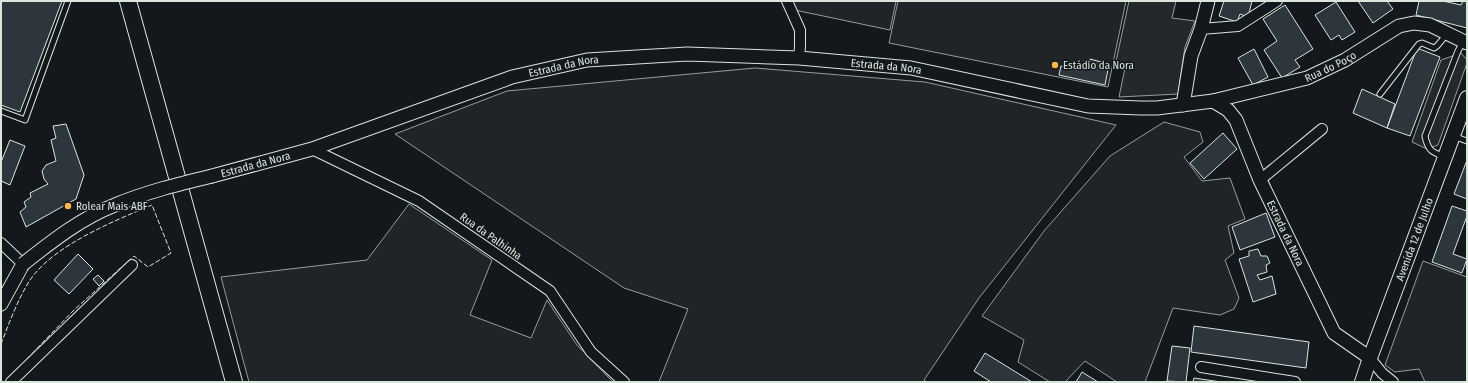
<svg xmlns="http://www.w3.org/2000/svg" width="1468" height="383" font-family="'Fira Sans Condensed',sans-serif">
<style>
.green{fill:#202428;stroke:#939e99}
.parking{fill:#24282b;stroke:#939e99}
.building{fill:#2c363c;stroke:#d8e6dc}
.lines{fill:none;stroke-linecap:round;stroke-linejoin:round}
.service-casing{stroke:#d8e6dc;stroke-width:7}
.minor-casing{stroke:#d8e6dc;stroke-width:12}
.tertiary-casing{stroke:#d8e6dc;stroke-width:15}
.secondary-casing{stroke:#d8e6dc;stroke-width:16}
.primary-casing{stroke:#d8e6dc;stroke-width:18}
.service{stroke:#14181c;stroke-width:5}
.minor{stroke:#14181c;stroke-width:10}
.tertiary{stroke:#14181c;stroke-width:13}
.secondary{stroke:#14181c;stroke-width:14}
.primary{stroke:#14181c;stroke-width:16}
.tertiary-bridge-casing{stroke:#d8e6dc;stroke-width:15;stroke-linecap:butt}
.tertiary-bridge{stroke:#14181c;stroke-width:13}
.fence{stroke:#d8e6dc;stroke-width:1;stroke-dasharray:5 2;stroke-linecap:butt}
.poi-dot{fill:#ffb74d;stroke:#14181c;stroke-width:1.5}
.labels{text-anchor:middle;stroke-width:3;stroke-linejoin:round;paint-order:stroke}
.poi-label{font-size:11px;fill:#d8e6dc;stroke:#14181c;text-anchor:start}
.street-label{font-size:11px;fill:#d8e6dc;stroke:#14181c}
</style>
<rect width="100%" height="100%" fill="#14181c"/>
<!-- green -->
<path class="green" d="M792 1H896L890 30 790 9Z
M898 1H1126L1108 87 889 43Z
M755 68 925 82 1116 125 979 298 924 380 927 382H659L688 309 624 288 395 134 507 91Z
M1164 122 1200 132 1203 142 1184 157 1202 181 1230 178 1245 219 1228 226 1234 253 1225 260 1239 298 1234 309 1220 315 1173 308 1145 382H1117L1085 361 1065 382H1050L1018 362 1024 340 982 316 1044 231 1110 156Z
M409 204 492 260 470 315 531 338 547 300 577 345 613 382H249L221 277 367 260Z
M1423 261 1467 277V382H1425L1419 369 1395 372 1385 365Z"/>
<!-- parking -->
<path class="parking" d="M1129 1H1176L1172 18 1195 21 1185 47 1178 94 1119 97 1125 68 1115 66Z
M1461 53 1467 60V63L1438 145 1427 149 1412 142 1441 60Z"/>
<!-- building -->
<path class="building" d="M1 1H62L20 112 1 105Z
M1224 1H1252L1248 17 1240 14 1237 22 1219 16Z
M1358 1H1387L1393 9 1373 23Z
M1419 1H1443L1461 5 1463 1H1467V28L1416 15Z
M1336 2 1355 32 1342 40 1339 35 1331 40 1315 15Z
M1285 5 1313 49 1295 60 1300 67 1282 78 1264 50 1277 41 1263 19Z
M1417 48 1440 57 1410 136 1387 128Z
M1254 49 1268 77 1253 85 1238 58Z
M1090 59 1109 64 1105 85 1059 75 1061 66 1077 70 1079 65 1089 67Z
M1362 89 1395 104 1387 128 1353 113Z
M66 124 84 175 76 199 26 227 20 212 26 207 24 202 31 197 30 193 48 184 44 179 42 171 46 165 56 161 51 140 56 138 53 126Z
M1223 133 1237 149 1204 179 1190 163Z
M10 140 25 146 10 185 1 181V162Z
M1467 160V199L1454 194Z
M1452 206 1467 211V216L1453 254 1467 259 1462 273 1432 262Z
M1266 213 1275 237 1240 250 1232 227Z
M1258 249 1261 256H1267L1270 263 1266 265 1267 272 1257 275 1260 280 1272 276 1276 294 1253 302 1239 259 1249 256V251Z
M78 254 93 269 69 294 54 280Z
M98 275 104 281 99 286 93 279Z
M1194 326 1309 342 1306 368 1191 352Z
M1172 346 1190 348 1186 382 1167 381Z
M985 353 1032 382H991L974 371Z
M1082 372 1098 382H1076Z
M1194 378 1221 382H1193Z"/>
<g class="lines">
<defs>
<path id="service" d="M1380 94 1419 44 1422 43 1434 48 1437 46 1447 34
M1 111 25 120 68 1
M1453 136 1467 141
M1445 157C1432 152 1428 151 1425 136L1458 51 1463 42"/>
<path id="minor" d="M787 1 800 30V46L799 58
M1201 29 1238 26 1277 1
M312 149 419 201 550 291 591 352 624 382
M1260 180 1322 129
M1 243 23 264
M1370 358 1382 373 1393 382
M1201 367 1295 382
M11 382 132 265"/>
<g id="tertiary">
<path id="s1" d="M1213 101 1228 110 1236 120 1260 180 1334 333 1370 358"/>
<path d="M1183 105 1191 56 1201 29 1208 1"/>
<path id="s2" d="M212 176 312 149 512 77 587 60 687 54 799 58 911 68 1088 106 1141 108H1157L1213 101 1307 78 1345 60 1399 26 1414 23 1430 25 1467 43"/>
<path d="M1 304 23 264"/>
</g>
<g id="secondary">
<path id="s3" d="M1362 382 1370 358 1467 98"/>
</g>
<path id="primary" d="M128 1 234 382"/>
</defs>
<!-- service casing -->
<use href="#service" class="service-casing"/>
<!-- minor casing -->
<use href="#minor" class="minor-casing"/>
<!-- tertiary casing -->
<use href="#tertiary" class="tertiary-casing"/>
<!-- secondary casing -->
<use href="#secondary" class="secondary-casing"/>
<!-- primary casing -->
<use href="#primary" class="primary-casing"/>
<!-- service -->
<use href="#service" class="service"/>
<!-- minor -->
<use href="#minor" class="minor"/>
<!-- tertiary -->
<use href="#tertiary" class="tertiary"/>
<!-- secondary -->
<use href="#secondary" class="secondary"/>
<!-- primary -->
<use href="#primary" class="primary"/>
<defs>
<path id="tertiary-bridge" d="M23 264C51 242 81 218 115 205 146 192 179 184 212 176"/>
</defs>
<!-- tertiary-bridge casing -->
<use href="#tertiary-bridge" class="tertiary-bridge-casing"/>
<!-- tertiary-bridge -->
<use href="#tertiary-bridge" class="tertiary-bridge"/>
<!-- fence -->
<path class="fence" d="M1 344C9 323 18 299 30 280 54 245 114 221 152 205L171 253 148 267 134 256 74 310 25 361"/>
</g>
<!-- markers -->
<g class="poi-dot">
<circle cx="1055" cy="65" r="4"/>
<circle cx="68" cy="206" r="4"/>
</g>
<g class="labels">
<!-- poi labels -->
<g class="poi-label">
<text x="1063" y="69">Estádio da Nora</text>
<text x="76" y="210">Rolear Mais ABF</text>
</g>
<!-- street labels -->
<g class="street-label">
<text dy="4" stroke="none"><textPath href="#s2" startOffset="1147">Rua do Poço</textPath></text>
<text dy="4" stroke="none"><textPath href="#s2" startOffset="369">Estrada da Nora</textPath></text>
<text dy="4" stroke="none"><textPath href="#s2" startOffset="693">Estrada da Nora</textPath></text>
<text dy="4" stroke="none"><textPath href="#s2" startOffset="45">Estrada da Nora</textPath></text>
<text dy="4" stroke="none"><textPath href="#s1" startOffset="154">Estrada da Nora</textPath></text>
<text transform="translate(491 236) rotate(35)" y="4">Rua da Palhinha</text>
<text dy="4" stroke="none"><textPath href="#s3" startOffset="152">Avenida 12 de Julho</textPath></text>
</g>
</g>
<!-- border -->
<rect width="1468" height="383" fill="none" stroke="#d8e6dc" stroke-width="4"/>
</svg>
